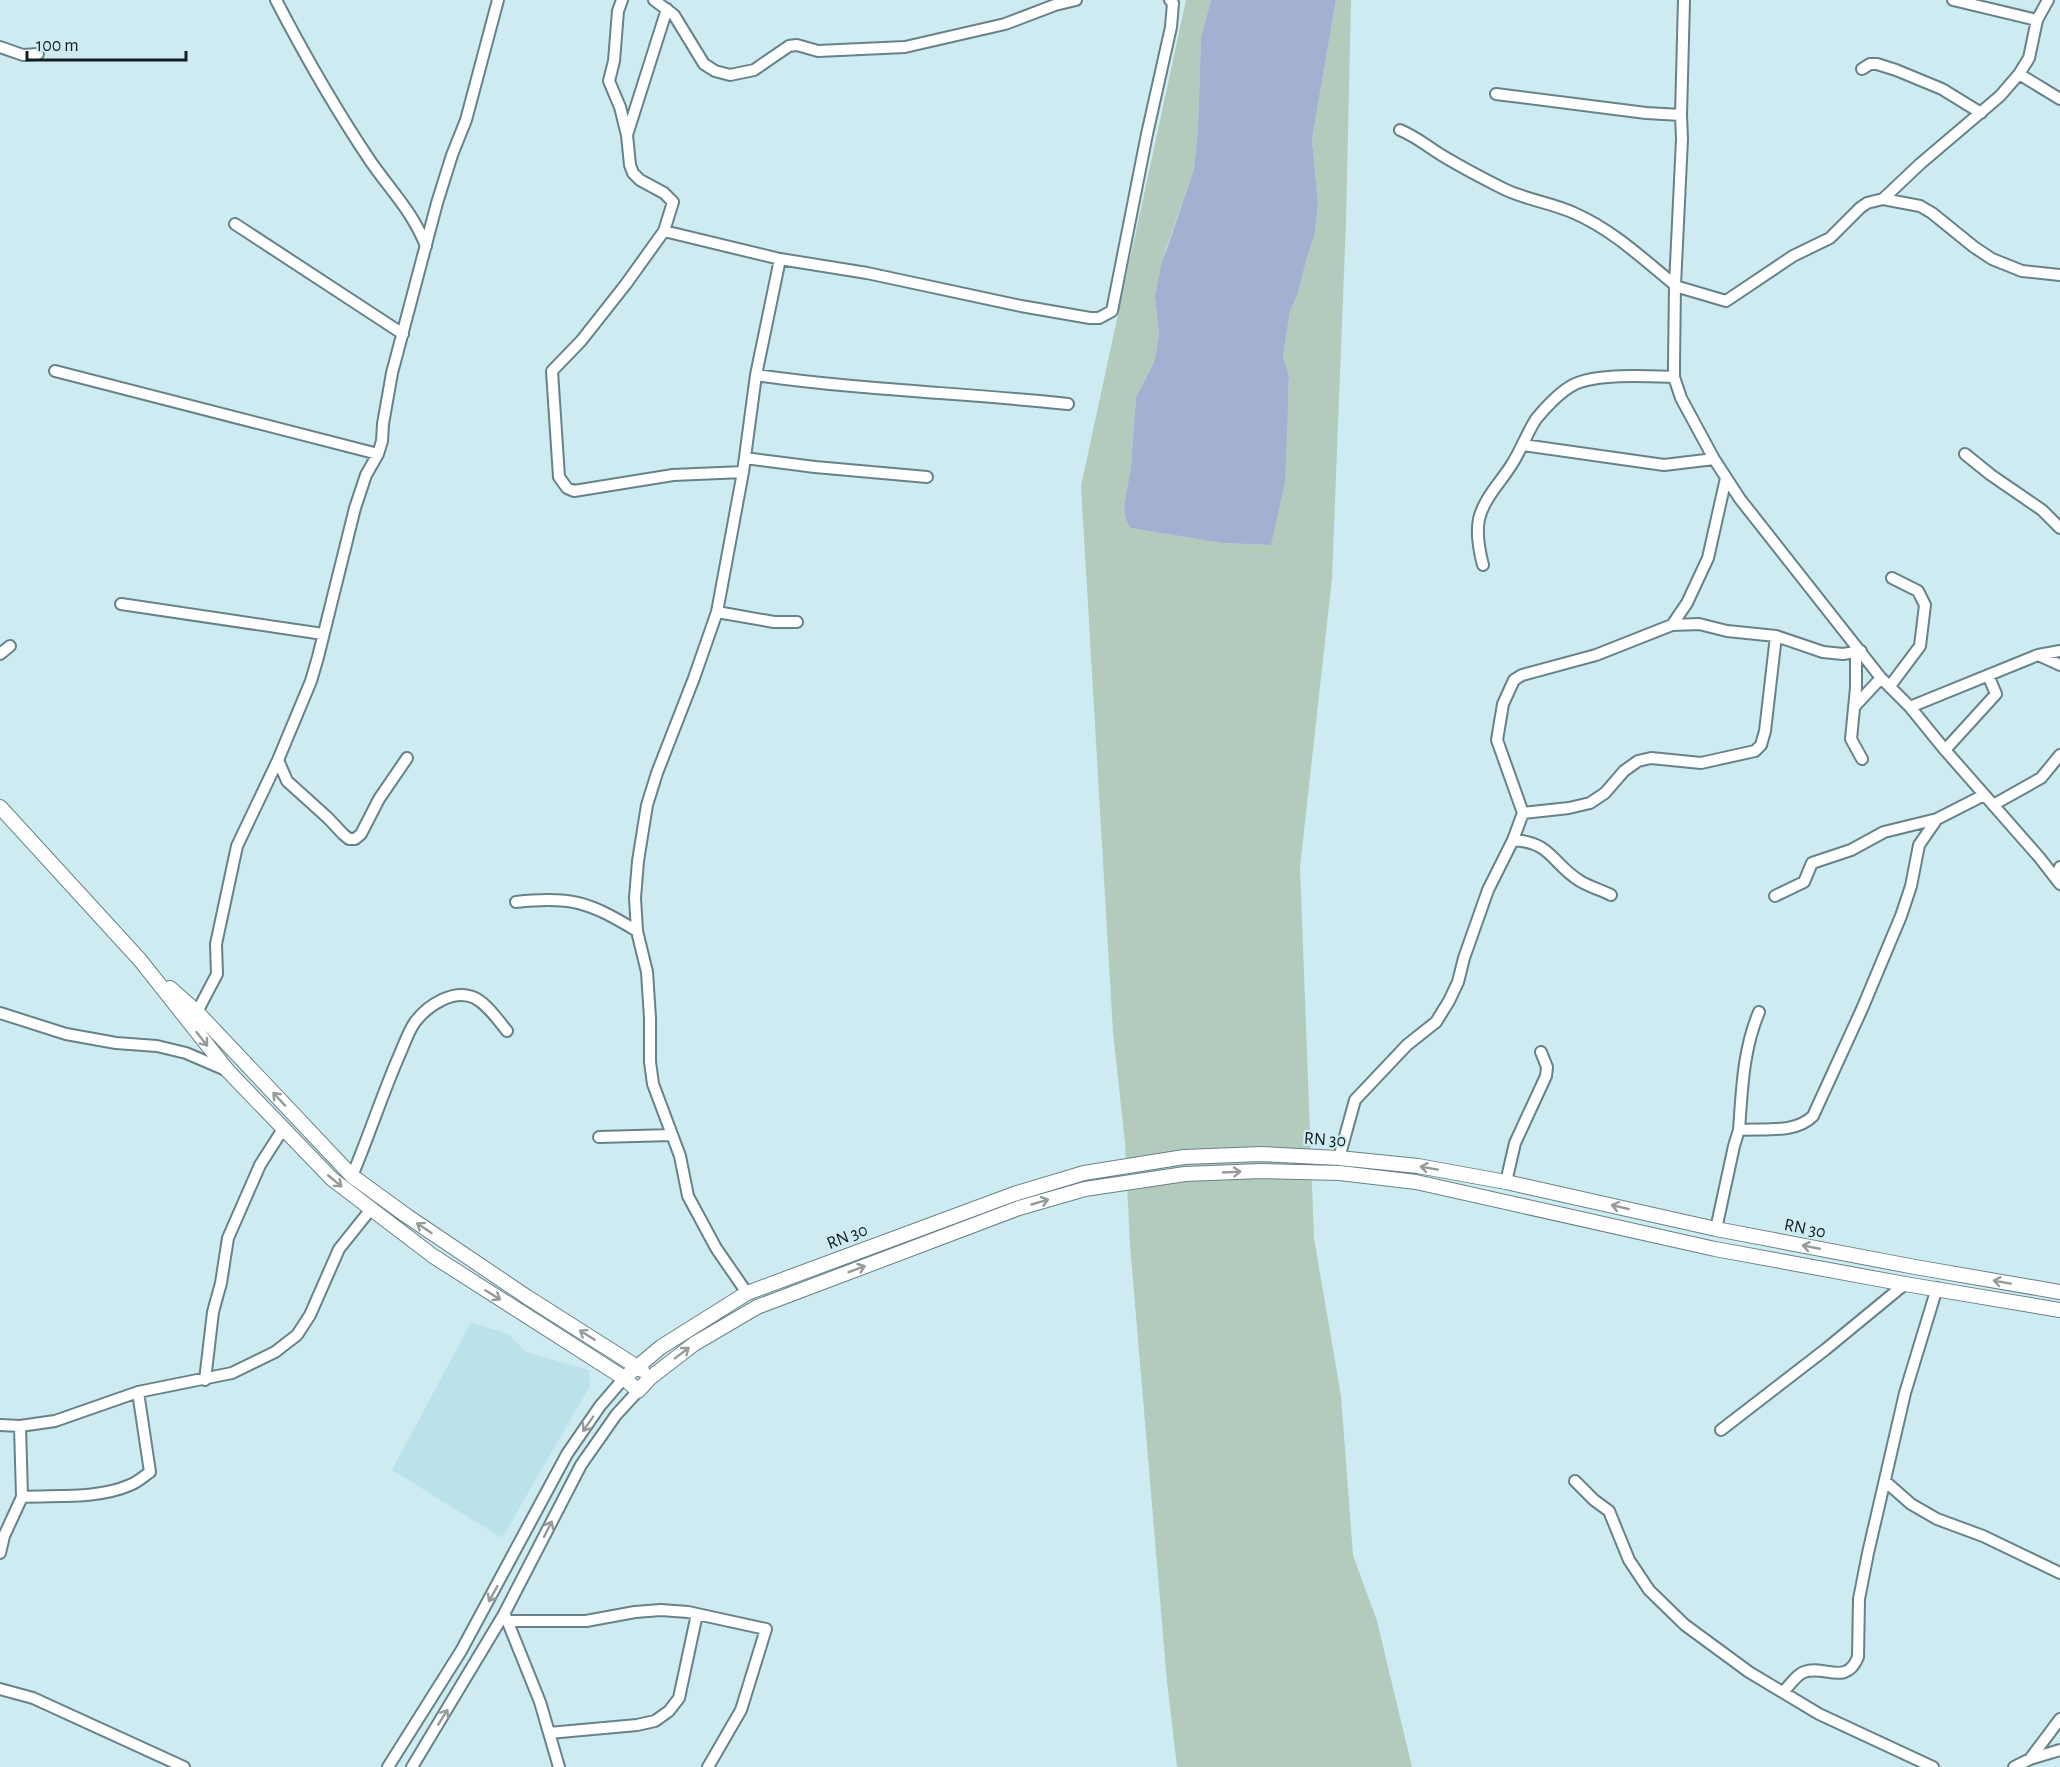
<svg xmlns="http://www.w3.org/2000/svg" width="2060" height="1767" font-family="'Alegreya Sans',sans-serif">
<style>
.built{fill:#bbe2eb}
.green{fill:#b3cbbd}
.water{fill:#a3b0d2}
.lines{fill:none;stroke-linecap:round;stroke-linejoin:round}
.minor-casing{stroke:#678288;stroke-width:14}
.major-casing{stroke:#678288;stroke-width:16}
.minor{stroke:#fff;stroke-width:10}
.major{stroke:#fff;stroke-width:14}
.oneway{stroke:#959a9b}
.labels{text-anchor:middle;stroke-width:4.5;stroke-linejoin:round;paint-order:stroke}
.street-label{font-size:18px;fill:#131e20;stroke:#ceebf2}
</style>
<rect width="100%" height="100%" fill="#ceebf2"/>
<!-- built -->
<path class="built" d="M471 1322 508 1334 526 1352 589 1370 590 1386 502 1538 392 1470Z"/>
<!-- green -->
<path class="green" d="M1186 0H1211L1201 37 1198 128 1194 169 1166 249 1155 297 1159 335 1154 363 1136 397 1131 466 1124 508 1126 521 1132 528 1222 543 1271 545 1289 388V376L1283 356 1290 312 1299 290 1306 261 1315 233 1318 203 1312 139 1336 0H1351L1346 221 1332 578 1300 867 1314 1238 1341 1396 1353 1555 1377 1621 1412 1767H1177L1167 1682 1130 1245 1125 1143 1113 1032 1081 486Z"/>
<!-- water -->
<path class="water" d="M1211 0H1336L1312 139 1318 203 1315 233 1306 261 1299 290 1290 312 1283 356 1289 376 1285 482 1271 545 1222 543 1131 528 1126 521 1124 507 1131 466 1136 397 1154 363 1159 335 1155 297 1161 266 1194 169 1198 128 1201 37Z"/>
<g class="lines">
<defs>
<path id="minor" d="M276 0C305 56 336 110 371 162 392 192 412 211 426 246
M622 0 618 11 614 61 609 81 620 107 627 135 630 165 633 173 640 180 664 193 673 202 664 231 626 284 581 341 552 371 559 477 567 488 574 491 673 475 743 472
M654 0 674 15 704 64 715 71 730 75 754 70 789 46 797 45 818 51 905 47 1005 24 1055 5 1076 0
M1684 0 1681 115 1682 139 1675 285 1674 364V377L1681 398 1714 459 1740 499 1881 678 1910 707 1945 750 2039 857 2060 884
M1953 0 2037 20
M0 47 23 55 38 54
M1862 69 1870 64H1877L1896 70 1942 89 1981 113
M2019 74 2060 99
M1496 94 1646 113 1681 115
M1400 130C1417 137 1428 147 1443 156 1463 168 1484 179 1504 189 1527 200 1552 203 1574 213 1613 230 1643 259 1675 285
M627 135 667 9
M1883 199 1920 164 2000 96 2019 74 2029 58 2037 20 2048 0
M235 224 403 334
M664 231 780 259 867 273 1021 306 1090 318H1099L1112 311 1147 134 1171 27 1173 3 1170 0
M1675 286 1726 301 1793 256 1830 238 1860 208 1867 203 1883 199 1920 206 1932 213 1974 247 1992 259 2022 271 2060 275
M55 371 378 454
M756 375C860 390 964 393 1068 404
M1523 445 1664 465 1714 459
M1965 454 1991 475 2042 510 2060 528
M745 458 815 467 927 477
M1483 565C1479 550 1476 534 1479 519 1484 498 1501 482 1512 464 1521 450 1527 433 1536 419 1546 407 1560 392 1573 385 1596 373 1648 376 1674 377
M121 604 323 634
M717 612 774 622H797
M1672 625 1687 603 1708 558 1726 478
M1856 652V688L1851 739 1862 759
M0 654 10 646
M2038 655 2060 665
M1890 686 1920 646 1925 605 1918 591 1892 578
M1855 706 1881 678
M1910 707 2038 655 2060 651
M1945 750 1996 694 1988 675
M278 760 287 781 328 818 343 834 349 839H355L361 834 379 799 407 758
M1993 805 2041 778 2060 755
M1523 813 1569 808 1590 803 1605 793 1624 771 1638 761 1651 758 1701 763 1755 751 1761 745 1765 731 1776 636
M1513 840C1552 842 1552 864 1580 881 1590 887 1601 890 1611 895
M2056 879 2060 867
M1775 896 1804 882 1812 863 1851 850 1884 832 1937 819 1984 795
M516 902C572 896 589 902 637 931
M197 1012 217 974 216 944 237 846 278 760 311 681 318 657 355 508 366 475 378 454 382 441 383 424 392 373 437 203 452 155 466 120 498 0
M0 1013 66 1034 116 1043 157 1046 186 1053 228 1071
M1739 1130C1742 1089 1743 1050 1759 1012
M599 1137 672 1135
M1339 1158 1355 1100 1407 1045 1436 1022 1449 1001 1458 982 1464 958 1488 890 1513 840 1523 813 1497 740 1503 704 1514 680 1522 675 1596 655 1672 625 1699 624 1727 631 1776 636 1823 652 1843 654 1861 651
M352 1176C369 1136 382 1095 399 1056 404 1045 408 1032 415 1022 428 1005 454 988 475 998 488 1005 498 1020 507 1031
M1506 1182 1515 1143 1546 1076 1547 1067 1541 1052
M1716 1229 1734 1146 1739 1130C1764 1128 1795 1134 1813 1116L1862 1009 1901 916 1911 886 1919 845 1937 819
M747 1293 716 1248 688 1196 680 1156 653 1084 650 1062V1018L647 972 637 931 635 898 638 861 647 805 657 773 694 678 717 612 743 472 756 375 780 259
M205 1380 213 1312 221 1283 228 1238 260 1165 283 1129
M0 1425 20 1426 55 1421 138 1392 232 1373 275 1352 297 1335 310 1315 339 1249 371 1209
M1721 1430 1826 1349 1905 1284
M1575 1481 1594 1500 1609 1511 1629 1560 1649 1590 1685 1625 1749 1672 1819 1714 1933 1767
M1886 1482 1911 1504 1937 1519 1983 1536 2060 1573
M22 1497C57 1495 98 1499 130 1485 138 1482 144 1476 150 1472L138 1392
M0 1553 4 1536 22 1497 20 1426
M505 1615 540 1702 559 1767
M507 1621H586L635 1612 661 1610 688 1612 766 1629 741 1710 708 1767
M0 1689 33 1698 184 1767
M1784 1691C1790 1685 1796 1675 1804 1672 1824 1664 1846 1687 1858 1657L1859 1599 1868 1553 1905 1393 1937 1288
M549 1733 637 1725 655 1721 669 1711 679 1698 697 1614
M2030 1759 2060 1719
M388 1767 461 1651 567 1454 600 1406 624 1378
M412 1767 504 1614 581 1465 616 1415 638 1391
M2014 1767 2030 1759 2060 1750"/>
<path id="major" d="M0 807 140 960 228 1071 332 1179 433 1256 624 1378 638 1391 650 1378 694 1344 757 1307 1019 1208 1085 1189 1185 1174 1261 1171 1340 1173 1416 1182 1715 1249 1905 1284 2060 1310
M170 988 197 1012 352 1176 407 1216 527 1297 642 1370
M624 1378 661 1347 747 1293 1014 1194 1084 1173 1184 1157 1261 1154 1339 1158 1418 1166 1506 1182 1716 1229 1915 1267 2060 1292"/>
</defs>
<!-- minor casing -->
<use href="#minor" class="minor-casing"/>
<!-- major casing -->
<use href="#major" class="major-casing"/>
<!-- minor -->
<use href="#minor" class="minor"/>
<!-- major -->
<use href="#major" class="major"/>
</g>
<!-- one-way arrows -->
<defs><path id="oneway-shaft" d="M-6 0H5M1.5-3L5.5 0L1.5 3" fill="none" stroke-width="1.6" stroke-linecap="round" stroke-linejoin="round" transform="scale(1.5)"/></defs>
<g class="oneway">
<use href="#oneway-shaft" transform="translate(202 1039) rotate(52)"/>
<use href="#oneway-shaft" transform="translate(279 1099) rotate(-133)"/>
<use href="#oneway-shaft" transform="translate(1429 1168) rotate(-170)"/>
<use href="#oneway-shaft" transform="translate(1232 1172) rotate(-3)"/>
<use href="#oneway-shaft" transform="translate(335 1181) rotate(40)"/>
<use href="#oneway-shaft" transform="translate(1040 1202) rotate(-16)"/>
<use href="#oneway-shaft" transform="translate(1620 1207) rotate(-167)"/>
<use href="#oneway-shaft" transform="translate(424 1228) rotate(-146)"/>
<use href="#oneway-shaft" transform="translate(1811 1247) rotate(-169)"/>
<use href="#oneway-shaft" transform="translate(857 1269) rotate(-21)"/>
<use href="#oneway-shaft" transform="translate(2002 1282) rotate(-170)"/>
<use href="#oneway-shaft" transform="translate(493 1295) rotate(32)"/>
<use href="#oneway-shaft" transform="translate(587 1335) rotate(-148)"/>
<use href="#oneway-shaft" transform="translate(682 1353) rotate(-37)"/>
<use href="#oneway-shaft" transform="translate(588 1424) rotate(125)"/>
<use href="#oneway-shaft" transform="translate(548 1529) rotate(-63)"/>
<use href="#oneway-shaft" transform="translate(493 1594) rotate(119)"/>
<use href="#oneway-shaft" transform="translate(443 1717) rotate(-58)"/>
</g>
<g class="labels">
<!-- street labels -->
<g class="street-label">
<text transform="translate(1325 1139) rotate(4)" y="6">RN 30</text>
<text transform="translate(1805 1228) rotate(11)" y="6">RN 30</text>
<text transform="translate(847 1236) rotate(-21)" y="6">RN 30</text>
</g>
</g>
<!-- scale -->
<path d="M27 51v9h159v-9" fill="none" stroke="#131e20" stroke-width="3"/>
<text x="36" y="51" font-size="18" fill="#131e20" stroke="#ceebf2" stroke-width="4.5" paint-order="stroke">100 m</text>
</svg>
